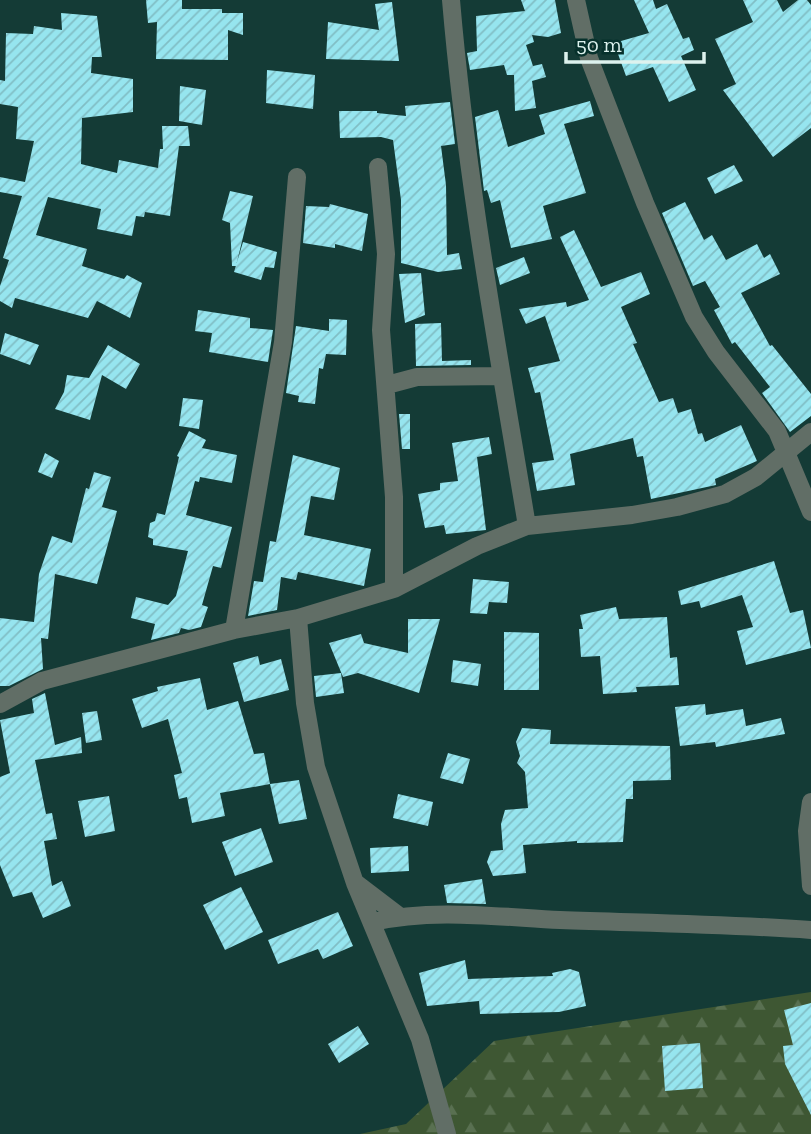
<svg xmlns="http://www.w3.org/2000/svg" width="811" height="1134" font-family="'Zilla Slab',serif">
<style>
.forest{fill:url(#forest-firs)}
.building{fill:url(#building-hatch)}
.lines{fill:none;stroke-linecap:round;stroke-linejoin:round}
.street{stroke:#616e66;stroke-width:18}
</style>
<defs>
<pattern id="forest-firs" width="22" height="20" patternUnits="userSpaceOnUse" patternTransform="scale(1.75)"><rect width="22" height="20" fill="#3e5733"/><path d="M5 1l3.5 6h-7zM16 11l3.5 6h-7z" fill="#597051"/></pattern>
<pattern id="building-hatch" width="6" height="6" patternUnits="userSpaceOnUse" patternTransform="scale(1.75)"><rect width="6" height="6" fill="#96e5ef"/><path d="M-1 1l2-2M0 6l6-6M5 7l2-2" fill="none" stroke="#81bec5"/></pattern>
</defs>
<rect width="100%" height="100%" fill="#143b36"/>
<!-- forest -->
<path class="forest" d="M811 992V1134H360L406 1124 494 1041Z"/>
<!-- building -->
<path class="building" d="M146 0H182V9H222V13H243V35L228 30V60L156 59 157 22 148 23Z
M521 0H555L561 33 548 37 532 35 534 42 526 45 533 66 542 64 546 77 532 81 536 108 515 111 514 75H507L504 65 470 70 467 53 477 51 476 16 525 11Z
M634 0H653L656 9 667 4 683 39 689 37 694 50 681 56 696 90 669 102 653 67 626 76 614 43 649 33Z
M743 0H777L783 12 798 0H807L811 5V128L773 157 723 90 736 84 715 39 753 22Z
M392 2 399 61 326 59 328 22 379 30 375 4Z
M61 13 97 16 102 57H92L91 73 133 79V112L82 118 81 164 117 173 119 160 158 168 160 149H163L162 126H188L190 146H179L170 216 145 212 144 217 136 216 132 236 97 229 101 209 48 197 36 235 87 249 82 266 124 279 127 275 142 283 130 318 97 301 88 318 15 298 12 308 0 301V286L9 260 3 258 22 196 0 192V177L25 182 34 141 16 139 18 107 0 104V80L5 81 6 33 33 34 34 26 62 30Z
M267 70 315 75 313 109 266 103Z
M180 86 206 90 202 125 179 121Z
M590 101 594 116 564 124 586 193 543 206 552 239 511 248 500 200 491 203 487 190 484 191 475 117 498 110 508 147 545 134 539 115Z
M450 102 455 144 441 146 446 185 447 255 459 253 462 269 438 272 401 263V200L393 140 381 137 340 138 339 111H377V113L406 116 405 106Z
M734 165 743 181 715 194 707 178Z
M230 191 253 196 236 266H232L230 223 222 220Z
M685 202 704 240 712 235 726 260 757 244 764 258 770 254 780 274 741 293 770 346 772 345 811 394V416L790 432 762 393 770 387 735 342 732 344 714 310 720 307 705 281 693 286 662 213Z
M330 204 368 214 362 251 335 244V248L303 243 306 206 329 207Z
M574 230 601 287 641 272 650 294 621 307 637 343 633 344 659 402 673 398 678 413 691 409 698 434 702 433 705 442 741 425 757 461 715 479 716 485 651 499 643 456 637 457 633 438 570 454 575 485 537 491 532 463 554 460 540 392 535 393 528 368 560 361 545 316 526 324 519 309 566 302 567 307 589 300 560 237Z
M243 242 277 252 274 268 265 267 261 280 234 272Z
M524 257 530 273 500 285 496 268Z
M421 273 425 315 405 323 399 274Z
M198 310 250 318V328L273 330 268 362 209 352 212 333 195 331Z
M329 319 347 320 346 355 326 354 323 369 319 368 315 404 298 402 299 396 286 393 296 326 329 331Z
M441 323 442 361 471 360V365L416 366 415 324Z
M5 333 39 345 30 365 0 354Z
M108 345 140 364 126 389 102 375 90 420 55 409 64 392 67 375 89 378Z
M183 398 203 400 199 429 179 426Z
M399 414H410V449H402Z
M189 431 206 440 202 448 237 455 232 483 200 477 199 482 195 481 186 515 232 527 221 568 213 566 202 605 208 607 201 627 189 630 181 628 179 633 151 640 155 624 131 618 136 597 168 605 176 596 188 551 153 545V539L148 537 150 523 155 521 157 513 165 515 179 457 177 456Z
M489 437 492 454 477 457 486 530 446 534 444 525 425 528 418 494 440 490V483L458 481 452 443Z
M45 453 59 461 52 478 38 472Z
M293 455 340 468 334 500 311 496 304 535 371 549 364 586 298 572 296 580 281 577 277 610 248 616 254 581 263 582 270 541 276 542Z
M94 472 111 477 102 507 117 511 97 584 55 574 48 639 41 638 43 669 9 686H0V618L34 622 39 574 52 536 72 543 86 488 89 489Z
M774 561 790 613 803 610 811 648 746 665 737 631 753 627 742 595 701 608 699 601 681 605 678 591Z
M473 579 509 582 507 603 489 602 487 614 470 613Z
M616 607 619 619 667 617 670 658 677 657 679 685 636 687 637 692 603 694 600 656 581 657 579 629H583L580 615Z
M408 619H440L419 693 358 673 343 677 329 643 361 634 364 643 408 653Z
M504 632 539 633V690H504Z
M258 656 260 665 281 659 289 690 244 702 233 663Z
M453 660 481 664 478 686 451 682Z
M341 673 344 693 316 697 314 676Z
M200 678 207 710 238 701 254 754 264 753 270 784 220 793 225 816 192 823 187 797 179 799 174 775 182 773 168 719 142 728 132 699 158 691 157 687Z
M45 693 55 745 81 737 82 753 35 760 46 814 52 813 57 839 44 841 52 886 62 881 71 906 43 918 32 892 13 897 0 865V777L10 773 0 720 34 713 32 699Z
M705 704 706 715 743 709 746 726 781 718 785 734 716 747 715 742 680 746 675 707Z
M97 711 102 740 86 743 82 713Z
M522 728 551 730 550 744 670 746 671 780 633 781V799H626L623 842 577 843V841L523 845 526 873 493 876 487 862 491 851 503 850 501 824 505 810 528 808 525 772 517 763 520 756 516 742Z
M448 753 470 759 463 784 440 778Z
M299 780 307 819 279 824 270 784Z
M398 794 433 802 428 826 393 818Z
M109 796 115 831 85 837 78 801Z
M261 828 273 862 235 876 222 842Z
M408 846 409 871 371 873 370 848Z
M482 879 486 904 447 903 444 885Z
M241 887 263 932 225 950 203 905Z
M338 912 353 946 323 959 318 949 278 964 268 940Z
M465 960 468 979 553 976 552 973 570 969 579 972 586 1006 559 1012 480 1014 479 1001 427 1006 419 973Z
M811 1003V1115L785 1064 783 1046 793 1045 784 1010Z
M358 1026 369 1044 339 1063 328 1044Z
M700 1043 703 1088 665 1091 662 1046Z"/>
<g class="lines">
<!-- street -->
<path class="street" d="M451 0C466 177 498 351 527 526
M576 0 589 58 599 84 645 203 694 317 716 352 777 431 811 512
M378 167 386 254 381 330 394 497V589
M387 385 417 377 502 376
M298 618 305 703 316 767 355 883 420 1039 447 1134
M234 630 283 342 297 177
M0 704 42 681 234 630 298 618 394 589 477 546 527 526 632 515 677 507 725 494 756 477 811 432
M811 802 807 831 811 886
M357 884 399 916
M373 922C432 908 499 917 560 920 644 923 727 924 811 930"/>
</g>
<!-- scale -->
<path d="M566 52v10h138v-10" fill="none" stroke="#ddf2ee" stroke-width="3.5"/>
<text x="576" y="52" font-size="21" fill="#ddf2ee" stroke="#07312c" stroke-width="5" paint-order="stroke">50 m</text>
</svg>
